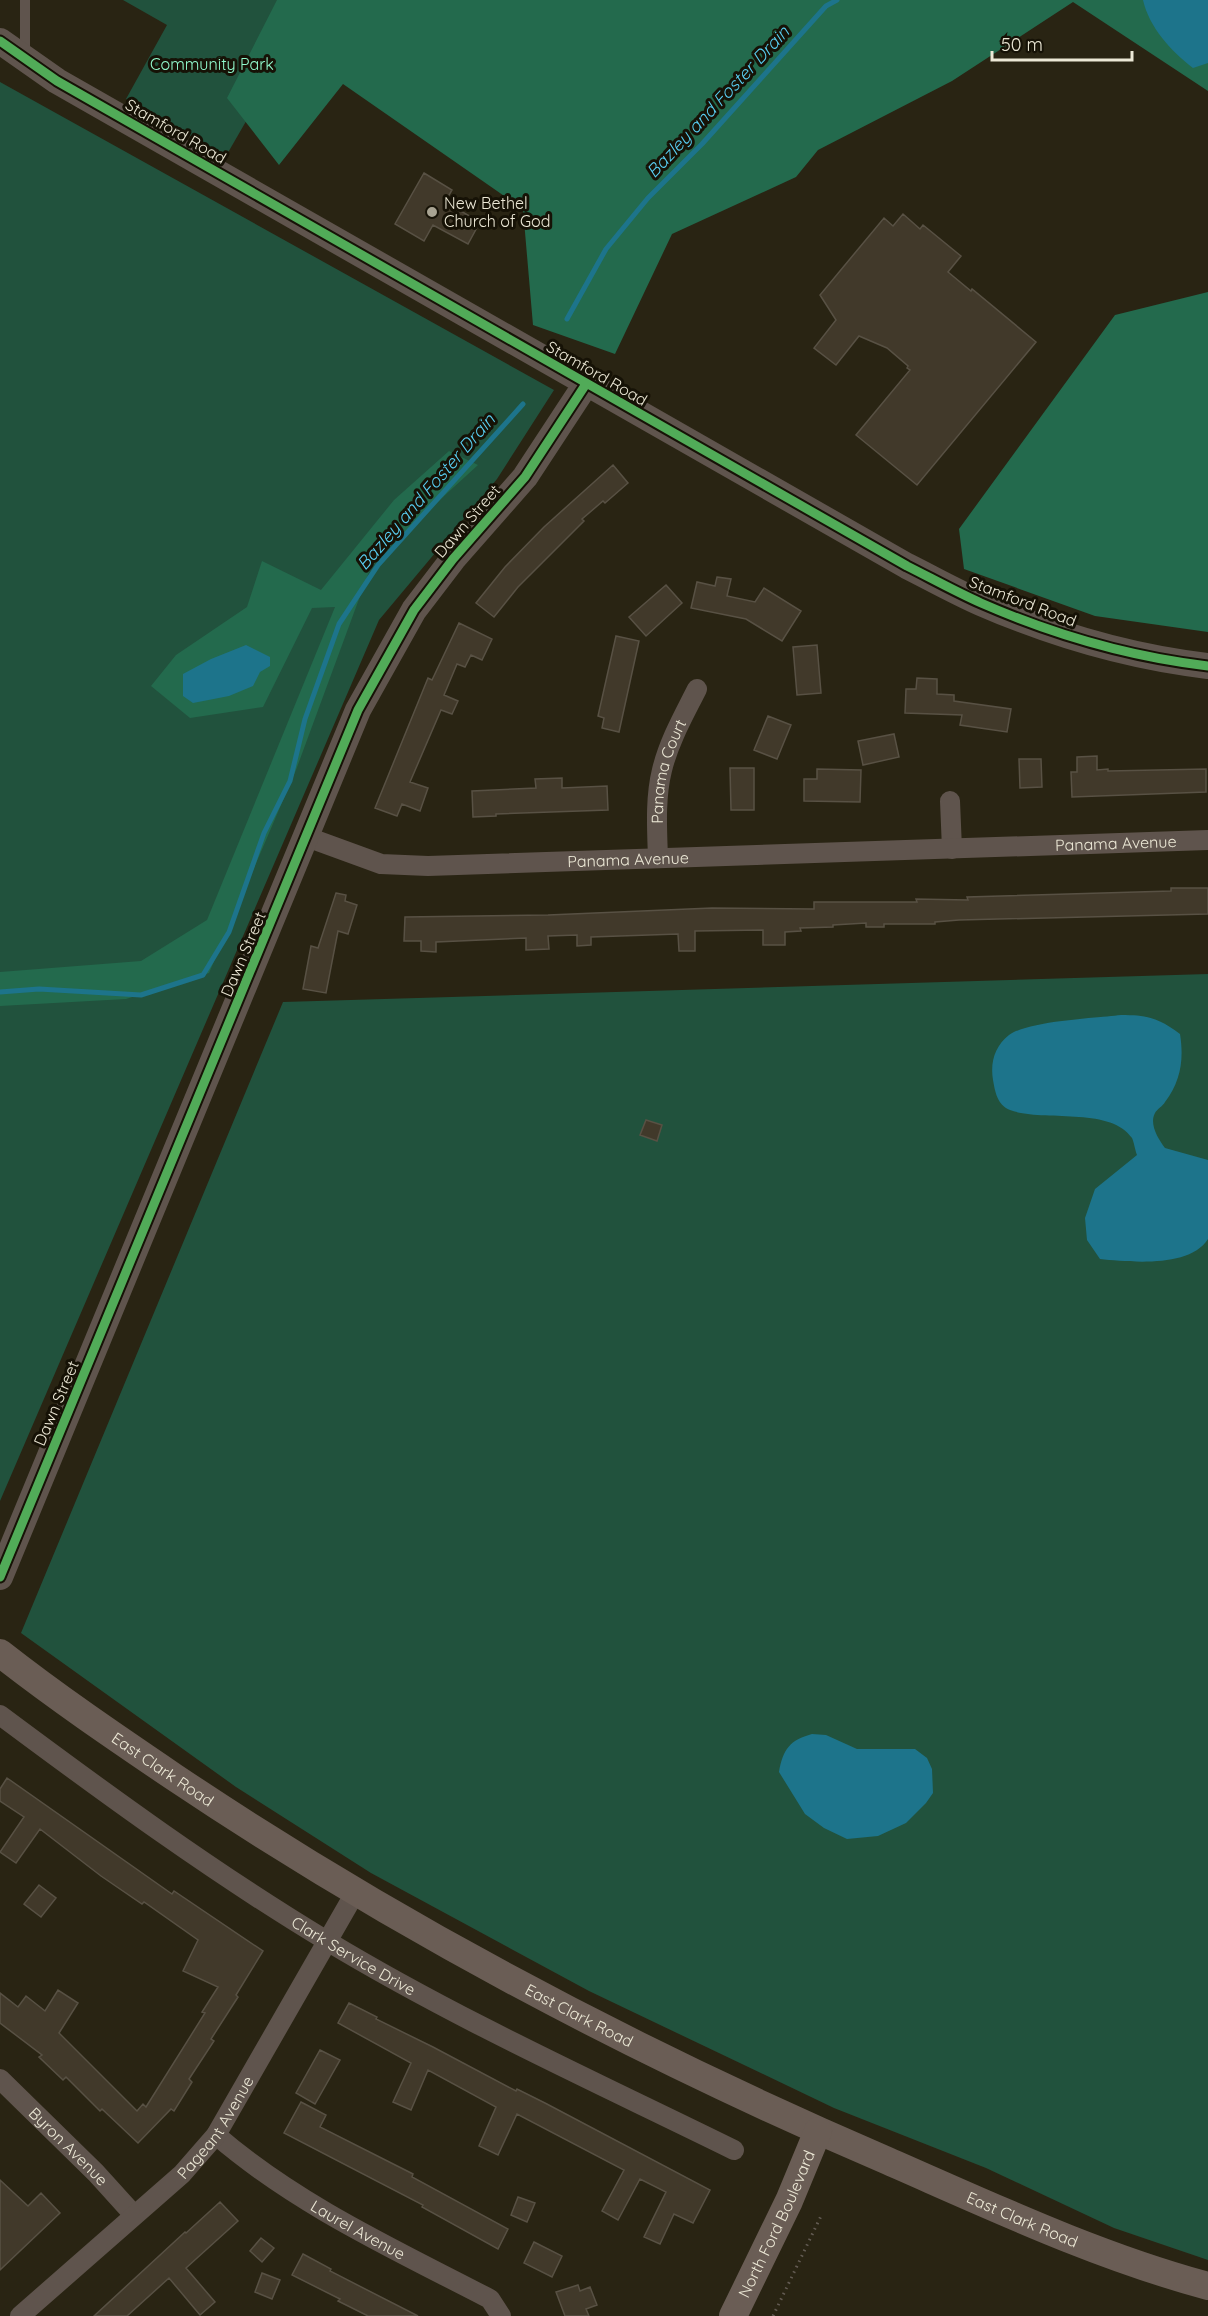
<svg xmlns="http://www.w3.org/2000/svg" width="1208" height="2316" font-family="Quicksand,sans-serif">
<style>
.green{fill:#21523d}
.forest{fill:#236a4d}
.water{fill:#1d748b}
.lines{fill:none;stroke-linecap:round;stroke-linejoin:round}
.stream{stroke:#1d748b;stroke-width:5}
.building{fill:#41392a;stroke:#585144;stroke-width:1.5}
.path{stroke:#645c54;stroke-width:3;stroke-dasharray:1.5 4.5;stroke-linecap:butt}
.service{stroke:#5f544d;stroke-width:10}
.minor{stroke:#5f544d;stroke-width:20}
.tertiary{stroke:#5f544d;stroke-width:26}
.secondary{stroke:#6a5d55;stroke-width:28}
.cycleway-casing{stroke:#161206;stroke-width:13}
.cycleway{stroke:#51ab58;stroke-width:9}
.poi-dot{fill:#a8a392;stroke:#161206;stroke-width:2}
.labels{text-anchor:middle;stroke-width:6;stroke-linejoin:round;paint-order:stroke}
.park-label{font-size:16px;fill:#92face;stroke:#161206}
.street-label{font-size:16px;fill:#ece8d6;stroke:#161206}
.poi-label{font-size:16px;fill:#ece8d6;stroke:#161206;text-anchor:start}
.water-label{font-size:18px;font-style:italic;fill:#59cff3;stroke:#161206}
</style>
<rect width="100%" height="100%" fill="#292413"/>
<!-- green -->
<path class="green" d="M123 0H316L226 156 126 99 167 25Z
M0 82 554 390 497 479 379 620 0 1501Z
M1208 974V2260L1114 2228 986 2168 834 2108 589 1991 371 1873 236 1787 21 1633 283 1002Z"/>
<!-- forest -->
<path class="forest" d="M277 0H1208V91L1073 2 952 81 818 150 796 177 672 234 615 354 533 325 523 209 343 84 279 165 227 98Z
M1208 292V632L1095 616 964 569 959 529 1115 315Z
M449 451 478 465 373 561 296 770 209 973 126 999 0 1006V972L141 961 207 920 335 607 312 608 263 707 190 718 151 686 176 655 247 607 262 561 321 590 394 500Z"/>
<!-- water -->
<path class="water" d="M1143 0H1208V63L1193 68C1171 51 1149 27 1143 0Z
M246 645 270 657V666L260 672 253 686 229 696 193 703 183 696V674L211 659Z
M1121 1015C1147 1015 1159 1018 1180 1034 1184 1059 1181 1081 1165 1102 1163 1106 1157 1109 1155 1113 1149 1124 1158 1139 1165 1148L1208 1160V1239C1190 1268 1130 1262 1100 1259L1087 1240 1085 1218 1095 1189 1137 1155C1135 1150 1134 1142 1132 1138 1111 1106 1041 1122 1010 1110 997 1105 995 1091 993 1080 990 1062 995 1046 1009 1035 1028 1021 1096 1018 1121 1015Z
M812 1734 826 1735 857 1749H915L927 1758 932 1769 933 1793 926 1803 906 1823 878 1836 847 1839 824 1828 805 1814 779 1772C783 1749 790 1740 812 1734Z"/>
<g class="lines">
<!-- stream -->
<path class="stream" d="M567 319 606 249 648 198 702 144 826 6 837 0
M0 992 39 989 141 995 203 975 229 932 264 833 290 781 305 719 339 624 378 565 523 404"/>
</g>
<!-- building -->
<path class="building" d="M424 173 452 190 445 202 480 222 468 244 433 225 424 241 395 224Z
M903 214 920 229 923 225 961 256 948 272 971 291 972 289 1036 342 917 485 856 435 910 370 907 368 908 366 887 348 859 336 836 365 814 348 836 320 820 295 884 218 893 226Z
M613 465 628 483 605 503 603 501 582 519 584 521 518 587 494 617 476 603 505 567 544 527Z
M717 577 731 579 727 596 755 602 764 588 801 611 782 641 746 619 691 608 697 582 715 586Z
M666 585 682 603 646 636 629 617Z
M459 623 492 639 482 660 471 655 465 667 457 664 444 695 458 701 452 714 441 710 410 782 428 788 420 811 402 804 397 816 375 808 428 678 432 680Z
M616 636 639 641 619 732 602 728 604 718 598 716Z
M817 645 821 693 797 695 793 647Z
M917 678 937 679V694L954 695V701L1011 709 1007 732 960 725 962 715 905 713 906 689H916Z
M768 716 791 725 777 759 754 750Z
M894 734 899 757 863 765 858 741Z
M1097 756V770L1108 769V771L1206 769V792L1072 797 1071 772H1077V757Z
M1019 759H1041L1042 787 1020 788Z
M730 768H754V810H731Z
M817 769 861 770 860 802 804 801V779H817Z
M562 778V788L607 786 608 810 496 814V816L473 817 472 791 536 788 535 779Z
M1171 888H1208V914L959 920 935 922V924H884V927H866V923L833 925V927L800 928 801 931 785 932V945H763V930L695 931V951H679L678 934 591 937V945L577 946V935L548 936 549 949 526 950V938L436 942V952L421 951V941H404L405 917 548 915 712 908 814 909V902H917L916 899 968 900 967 897 1171 891Z
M336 893 346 895 345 901 357 905 348 934 338 931 326 993 303 989 311 946 318 948Z
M646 1120 662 1125 657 1141 640 1135Z
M7 1778 172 1894 174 1891 263 1951 236 1995 238 1997 211 2039 214 2041 189 2079 192 2082 174 2111 171 2109 138 2143 102 2109 100 2111 66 2077 63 2080 39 2057 42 2055 0 2023V1993L18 2007 26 1996 45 2011 58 1990 78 2003 59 2033 137 2111 143 2104 146 2107 205 2013 202 2012 218 1987 183 1971 198 1940 144 1902 142 1904 101 1876 40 1829 16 1863 0 1852 24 1817 0 1801V1789Z
M39 1885 56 1898 41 1917 24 1904Z
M349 2003 377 2017 376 2019 433 2047 516 2091 517 2089 545 2103 710 2190 693 2223 674 2214 660 2244 644 2237 666 2192 640 2179 618 2220 602 2211 624 2170 517 2114 498 2155 479 2146 496 2107 428 2070 411 2110 393 2102 411 2063 338 2023Z
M320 2050 340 2060 315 2104 296 2093Z
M301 2102 326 2115 320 2127 413 2174 412 2177 508 2229 498 2249 422 2207 423 2205 284 2133Z
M0 2180 28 2206 41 2193 60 2213 0 2270Z
M518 2197 535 2203 527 2222 511 2215Z
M220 2202 238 2221 186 2268 215 2302 200 2315 169 2278 127 2316H94L185 2232 186 2233Z
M261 2238 274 2248 262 2262 250 2251Z
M534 2242 562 2256 552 2277 524 2263Z
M303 2254 331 2269 330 2271 418 2316H368L338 2301 340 2299 292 2275Z
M262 2273 280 2280 272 2299 255 2292Z
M578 2285 580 2291 590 2287 597 2305 586 2309 589 2316H565L556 2292Z"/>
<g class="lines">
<!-- path -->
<path class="path" d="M773 2316 821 2216"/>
<!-- service -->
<path class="service" d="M25 0V57"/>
<!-- minor -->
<g class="minor">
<path d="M950 801 952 849"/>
<path id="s1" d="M307 837 381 864 428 866 1208 840"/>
<path id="s2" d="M658 858C657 829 655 798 662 770 669 741 684 715 697 689"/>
<path id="s3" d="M0 1715C106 1794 214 1873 327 1941 458 2020 598 2083 734 2150"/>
<path id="s4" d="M0 2079 96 2173 134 2215"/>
<path id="s5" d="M216 2135C297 2205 396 2250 490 2299L501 2316"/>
<path id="s6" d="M20 2316 182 2174 216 2135 355 1893"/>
</g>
<!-- tertiary -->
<path class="tertiary" d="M0 41 57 81 907 566C931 578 956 592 981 603 1052 634 1131 657 1208 666
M0 1577 358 710 414 610 453 559 525 477 586 384"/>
<!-- secondary -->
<g class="secondary">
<path id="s7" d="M0 1653C56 1697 115 1737 174 1777 399 1928 639 2054 888 2161 993 2207 1097 2256 1208 2286"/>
<path id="s8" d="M733 2316 789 2201 818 2131"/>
</g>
<defs>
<path id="cycleway" d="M0 41 57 81 907 566C931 578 956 592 981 603 1052 634 1131 657 1208 666
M0 1577 358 710 414 610 453 559 525 477 586 384"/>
</defs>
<!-- cycleway casing -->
<use href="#cycleway" class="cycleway-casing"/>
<!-- cycleway -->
<use href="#cycleway" class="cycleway"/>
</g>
<!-- markers -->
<circle class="poi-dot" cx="432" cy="212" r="6"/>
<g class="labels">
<!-- park labels -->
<g class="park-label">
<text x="212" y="70">Community Park</text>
</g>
<!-- street labels -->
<g class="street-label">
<text transform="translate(176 131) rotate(30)" y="6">Stamford Road</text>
<text transform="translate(597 373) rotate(30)" y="6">Stamford Road</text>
<text transform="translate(467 521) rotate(-49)" y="6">Dawn Street</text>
<text transform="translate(1023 601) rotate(21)" y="6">Stamford Road</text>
<text dy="6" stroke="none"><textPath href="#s2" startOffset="88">Panama Court</textPath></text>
<text dy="6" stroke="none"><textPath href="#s1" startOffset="814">Panama Avenue</textPath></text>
<text dy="6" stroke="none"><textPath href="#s1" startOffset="326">Panama Avenue</textPath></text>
<text transform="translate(243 954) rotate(-67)" y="6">Dawn Street</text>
<text transform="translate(56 1403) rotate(-67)" y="6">Dawn Street</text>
<text dy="6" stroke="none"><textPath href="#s7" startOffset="200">East Clark Road</textPath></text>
<text dy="6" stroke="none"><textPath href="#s3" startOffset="428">Clark Service Drive</textPath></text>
<text dy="6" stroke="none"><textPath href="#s7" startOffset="684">East Clark Road</textPath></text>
<text dy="6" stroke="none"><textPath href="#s6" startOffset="273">Pageant Avenue</textPath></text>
<text dy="6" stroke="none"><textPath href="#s4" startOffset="96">Byron Avenue</textPath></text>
<text dy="6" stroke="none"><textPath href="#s7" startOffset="1172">East Clark Road</textPath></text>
<text dy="6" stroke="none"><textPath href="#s8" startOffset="102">North Ford Boulevard</textPath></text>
<text dy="6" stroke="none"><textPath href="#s5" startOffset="171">Laurel Avenue</textPath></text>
</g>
<!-- poi labels -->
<g class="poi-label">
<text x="444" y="209">New Bethel<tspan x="444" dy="18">Church of God</tspan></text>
</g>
<!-- water labels -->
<g class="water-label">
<text transform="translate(718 102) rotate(-47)" y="6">Bazley and Foster Drain</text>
<text transform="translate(426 492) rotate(-49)" y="6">Bazley and Foster Drain</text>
</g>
</g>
<!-- scale -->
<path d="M992 51v9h140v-9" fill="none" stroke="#ece8d6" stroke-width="3"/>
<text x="1001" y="51" font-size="18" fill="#ece8d6" stroke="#161206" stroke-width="4.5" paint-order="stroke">50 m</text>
</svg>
